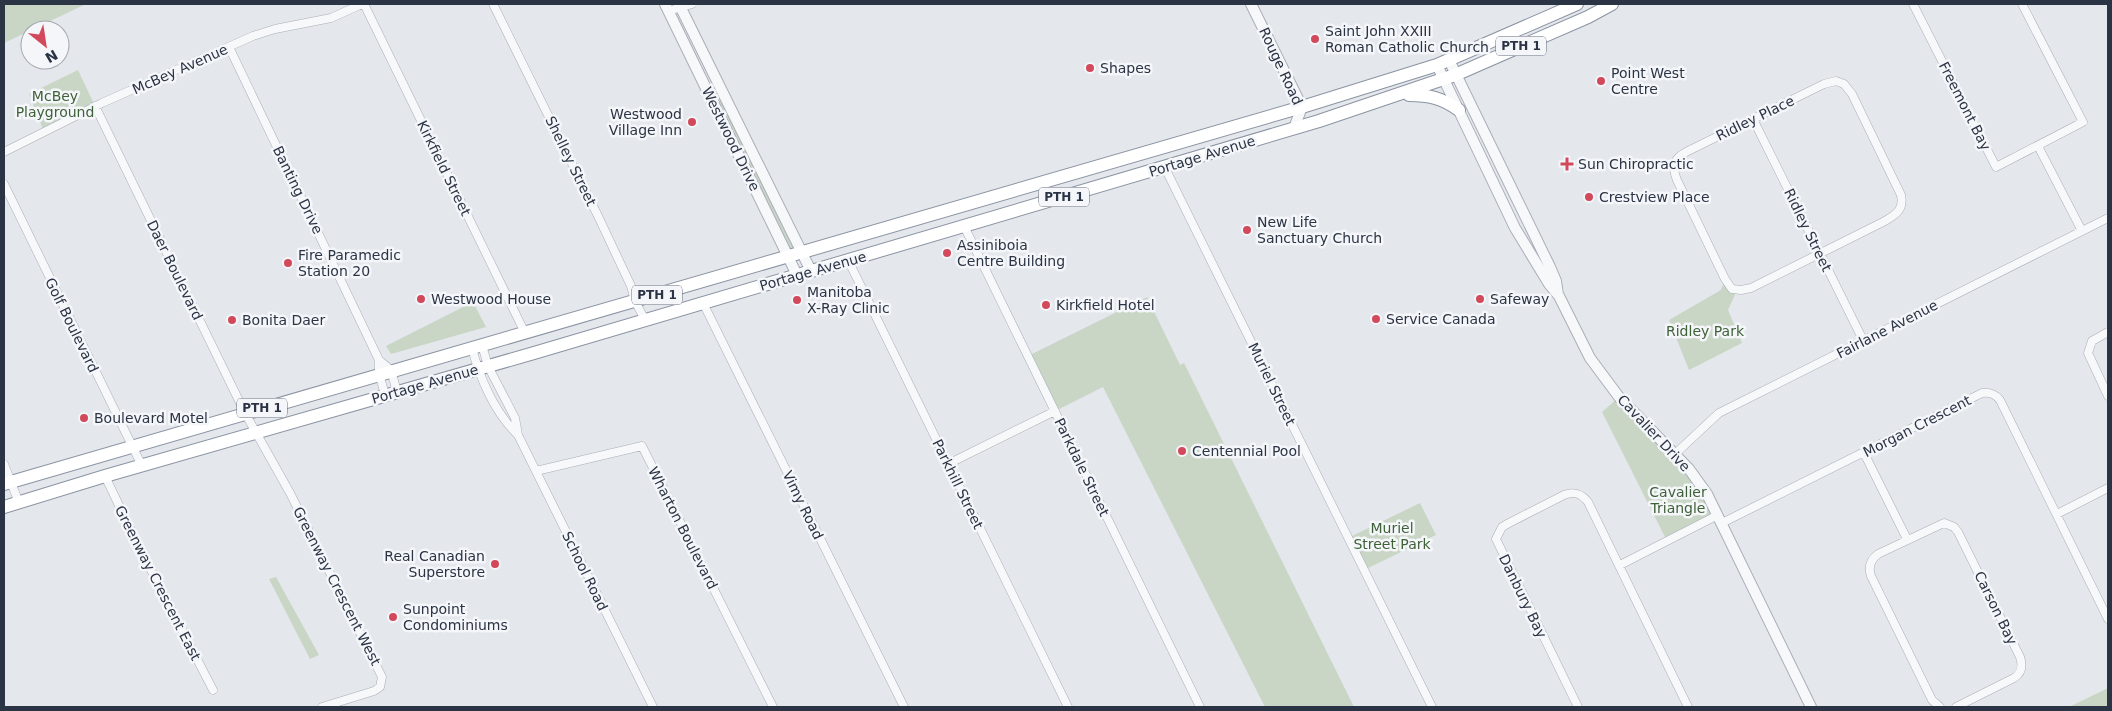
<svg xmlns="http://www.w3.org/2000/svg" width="2112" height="711" font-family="'DejaVu Sans',sans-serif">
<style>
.green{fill:#c9d6c5}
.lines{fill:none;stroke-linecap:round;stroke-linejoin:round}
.minor-casing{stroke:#a9aeb7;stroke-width:9}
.tertiary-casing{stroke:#a9aeb7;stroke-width:12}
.trunk-casing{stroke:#8b94a3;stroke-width:14}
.minor{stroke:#f7f8fa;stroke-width:8}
.tertiary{stroke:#f7f8fa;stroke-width:10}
.trunk{stroke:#fff;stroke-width:12}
.poi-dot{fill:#d1495b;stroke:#f4f6f9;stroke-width:2}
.labels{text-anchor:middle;stroke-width:5;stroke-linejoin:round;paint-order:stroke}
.shield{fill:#f4f6f9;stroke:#676e7b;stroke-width:1}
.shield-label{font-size:12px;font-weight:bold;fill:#2b3445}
.poi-label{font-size:14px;fill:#2b3445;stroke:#f4f6f9;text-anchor:start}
.street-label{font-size:14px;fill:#2b3445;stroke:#f4f6f9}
.park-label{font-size:14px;fill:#3f6138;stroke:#f4f6f9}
</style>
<rect width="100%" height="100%" fill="#e4e7ec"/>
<!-- green -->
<path class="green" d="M4 4H86L4 43Z
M78 70 95 106 44 132 29 94Z
M720 85 803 252 789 256 708 91Z
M1725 279 1737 290 1728 310 1742 343 1689 370 1669 320 1721 290Z
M1147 297 1180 365 1184 363 1354 707H1265L1103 387 1055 411 1028 356Z
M473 302 486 327 391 354 386 346Z
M1619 397 1675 454 1718 515 1667 541 1602 412Z
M1420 503 1436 535 1364 570 1348 538Z
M276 577 319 655 310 659 269 579Z
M2108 688V707H2069Z"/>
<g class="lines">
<defs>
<path id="minor" d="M364 4 525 333
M493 4 598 216 631 286 635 301 645 320
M1913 4 1996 167 2083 122 2022 4
M668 11 692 4
M229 47 379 360 391 370 397 392
M1836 81 1844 84 1852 94 1901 195C1904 209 1897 214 1885 221L1751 288 1741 290 1732 289 1725 279 1677 180C1671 165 1674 158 1688 151L1824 84Z
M95 106 245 413 290 493 382 677 380 687 374 691 322 707
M1753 119 1863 340
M2038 146 2082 231
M4 152 102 103 253 36 275 29 331 18 362 4
M1165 168 1432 707
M4 184 142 466
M964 226 1200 707
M848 260 1068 707
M703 303 904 707
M2108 332 2092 341 2088 353 2108 396
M482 345 488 366 515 418 518 435 653 707
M472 348C480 379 495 413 518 435
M379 360V373L385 395
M1864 453 1907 539
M1675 454 1719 413 2108 218
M4 464 19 503
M948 464 1055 411
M536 471 642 446 773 707
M105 476 136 541 213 690
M2057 514 2108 488
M1722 523 1982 393C1990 392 1995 394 2000 400L2108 619
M1620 565 1718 515
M1578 707 1496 539 1502 527 1509 523 1564 495C1574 491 1581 493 1588 502L1688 707
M1940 707 1932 700 1871 576C1868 567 1870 560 1878 554L1944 523 1954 527 1958 532 2020 657C2023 666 2022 673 2014 678L1956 707"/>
<path id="tertiary" d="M665 4 797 275
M679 4 811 271
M1251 4 1302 107 1294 128
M1449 60 1550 267 1556 281 1558 295
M1437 65 1515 228 1549 284 1559 296 1590 358 1619 397 1689 469 1707 494 1811 707"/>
<path id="trunk" d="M1409 95C1429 95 1442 98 1459 110
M4 484 1302 107 1437 65 1577 4
M4 507 105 476 534 353 1319 121 1455 75 1588 17 1612 4"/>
</defs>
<!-- minor casing -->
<use href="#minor" class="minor-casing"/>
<!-- tertiary casing -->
<use href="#tertiary" class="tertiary-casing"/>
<!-- trunk casing -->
<use href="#trunk" class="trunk-casing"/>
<!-- minor -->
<use href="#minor" class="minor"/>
<!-- tertiary -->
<use href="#tertiary" class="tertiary"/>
<!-- trunk -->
<use href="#trunk" class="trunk"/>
</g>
<!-- markers -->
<g class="poi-dot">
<circle cx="1315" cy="39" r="5"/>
<circle cx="1090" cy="68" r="5"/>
<circle cx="1601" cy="81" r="5"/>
<circle cx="692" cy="122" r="5"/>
<path d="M1564.5 156.5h5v5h5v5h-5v5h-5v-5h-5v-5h5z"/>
<circle cx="1589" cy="197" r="5"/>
<circle cx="1247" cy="230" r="5"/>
<circle cx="947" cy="253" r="5"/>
<circle cx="288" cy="263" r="5"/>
<circle cx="421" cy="299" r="5"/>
<circle cx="1480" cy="299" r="5"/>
<circle cx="797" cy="300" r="5"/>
<circle cx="1046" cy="305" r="5"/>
<circle cx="1376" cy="319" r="5"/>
<circle cx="232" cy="320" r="5"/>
<circle cx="84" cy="418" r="5"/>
<circle cx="1182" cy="451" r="5"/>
<circle cx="495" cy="564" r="5"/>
<circle cx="393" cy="617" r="5"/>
</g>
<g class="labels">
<!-- shield labels -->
<g class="shield">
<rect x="1496" y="36.5" width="50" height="19" rx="4"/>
<rect x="1039" y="187.5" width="50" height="19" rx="4"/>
<rect x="632" y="285.5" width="50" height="19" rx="4"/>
<rect x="237" y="398.5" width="50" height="19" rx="4"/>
</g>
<g class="shield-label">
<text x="1521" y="50">PTH 1</text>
<text x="1064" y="201">PTH 1</text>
<text x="657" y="299">PTH 1</text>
<text x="262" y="412">PTH 1</text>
</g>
<!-- poi labels -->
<g class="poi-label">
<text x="1325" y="36">Saint John XXIII<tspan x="1325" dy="16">Roman Catholic Church</tspan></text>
<text x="1100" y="73">Shapes</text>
<text x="1611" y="78">Point West<tspan x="1611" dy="16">Centre</tspan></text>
<text x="682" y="119" text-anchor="end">Westwood<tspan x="682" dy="16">Village Inn</tspan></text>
<text x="1578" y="169">Sun Chiropractic</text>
<text x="1599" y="202">Crestview Place</text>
<text x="1257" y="227">New Life<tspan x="1257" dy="16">Sanctuary Church</tspan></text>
<text x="957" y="250">Assiniboia<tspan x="957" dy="16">Centre Building</tspan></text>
<text x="298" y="260">Fire Paramedic<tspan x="298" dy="16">Station 20</tspan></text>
<text x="807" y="297">Manitoba<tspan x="807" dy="16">X-Ray Clinic</tspan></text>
<text x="431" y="304">Westwood House</text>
<text x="1490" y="304">Safeway</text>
<text x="1056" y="310">Kirkfield Hotel</text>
<text x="1386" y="324">Service Canada</text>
<text x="242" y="325">Bonita Daer</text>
<text x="94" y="423">Boulevard Motel</text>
<text x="1192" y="456">Centennial Pool</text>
<text x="485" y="561" text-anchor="end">Real Canadian<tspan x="485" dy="16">Superstore</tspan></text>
<text x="403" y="614">Sunpoint<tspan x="403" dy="16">Condominiums</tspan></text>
</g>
<!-- street labels -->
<g class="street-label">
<text transform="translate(1281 66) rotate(65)" y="5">Rouge Road</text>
<text transform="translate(180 69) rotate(-24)" y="5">McBey Avenue</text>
<text transform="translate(1965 106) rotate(63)" y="5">Freemont Bay</text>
<text transform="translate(1755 118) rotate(-26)" y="5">Ridley Place</text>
<text transform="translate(731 139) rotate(64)" y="5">Westwood Drive</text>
<text transform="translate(1202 156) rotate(-17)" y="5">Portage Avenue</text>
<text transform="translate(571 161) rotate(64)" y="5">Shelley Street</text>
<text transform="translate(444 168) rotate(64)" y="5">Kirkfield Street</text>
<text transform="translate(298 190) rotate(64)" y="5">Banting Drive</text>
<text transform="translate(1808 230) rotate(64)" y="5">Ridley Street</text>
<text transform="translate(175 270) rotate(64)" y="5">Daer Boulevard</text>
<text transform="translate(813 271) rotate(-16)" y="5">Portage Avenue</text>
<text transform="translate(72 325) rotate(64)" y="5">Golf Boulevard</text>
<text transform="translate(1887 329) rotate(-27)" y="5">Fairlane Avenue</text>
<text transform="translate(425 384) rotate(-16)" y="5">Portage Avenue</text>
<text transform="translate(1272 384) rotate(64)" y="5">Muriel Street</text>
<text transform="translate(1917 426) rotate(-27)" y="5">Morgan Crescent</text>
<text transform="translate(1654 433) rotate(47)" y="5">Cavalier Drive</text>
<text transform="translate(1082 467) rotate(64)" y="5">Parkdale Street</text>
<text transform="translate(958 484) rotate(64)" y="5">Parkhill Street</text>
<text transform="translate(803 505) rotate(64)" y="5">Vimy Road</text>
<text transform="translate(683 528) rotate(63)" y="5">Wharton Boulevard</text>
<text transform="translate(585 571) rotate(64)" y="5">School Road</text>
<text transform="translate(158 583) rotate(63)" y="5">Greenway Crescent East</text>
<text transform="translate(337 586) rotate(63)" y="5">Greenway Crescent West</text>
<text transform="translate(1523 596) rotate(64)" y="5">Danbury Bay</text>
<text transform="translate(1996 608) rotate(64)" y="5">Carson Bay</text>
</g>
<!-- park labels -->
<g class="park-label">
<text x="55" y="101">McBey<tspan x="55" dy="16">Playground</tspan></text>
<text x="1705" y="336">Ridley Park</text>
<text x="1678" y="497">Cavalier<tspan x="1678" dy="16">Triangle</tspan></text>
<text x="1392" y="533">Muriel<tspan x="1392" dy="16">Street Park</tspan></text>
</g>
</g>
<!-- border -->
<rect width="2112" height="711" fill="none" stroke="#2b3445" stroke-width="10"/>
<!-- north arrow -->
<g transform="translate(45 45) rotate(150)"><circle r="24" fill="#f4f6f9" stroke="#a4a8b1"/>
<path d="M0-4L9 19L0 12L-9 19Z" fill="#d1495b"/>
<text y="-8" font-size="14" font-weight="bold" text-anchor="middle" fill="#2b3445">N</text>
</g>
</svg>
